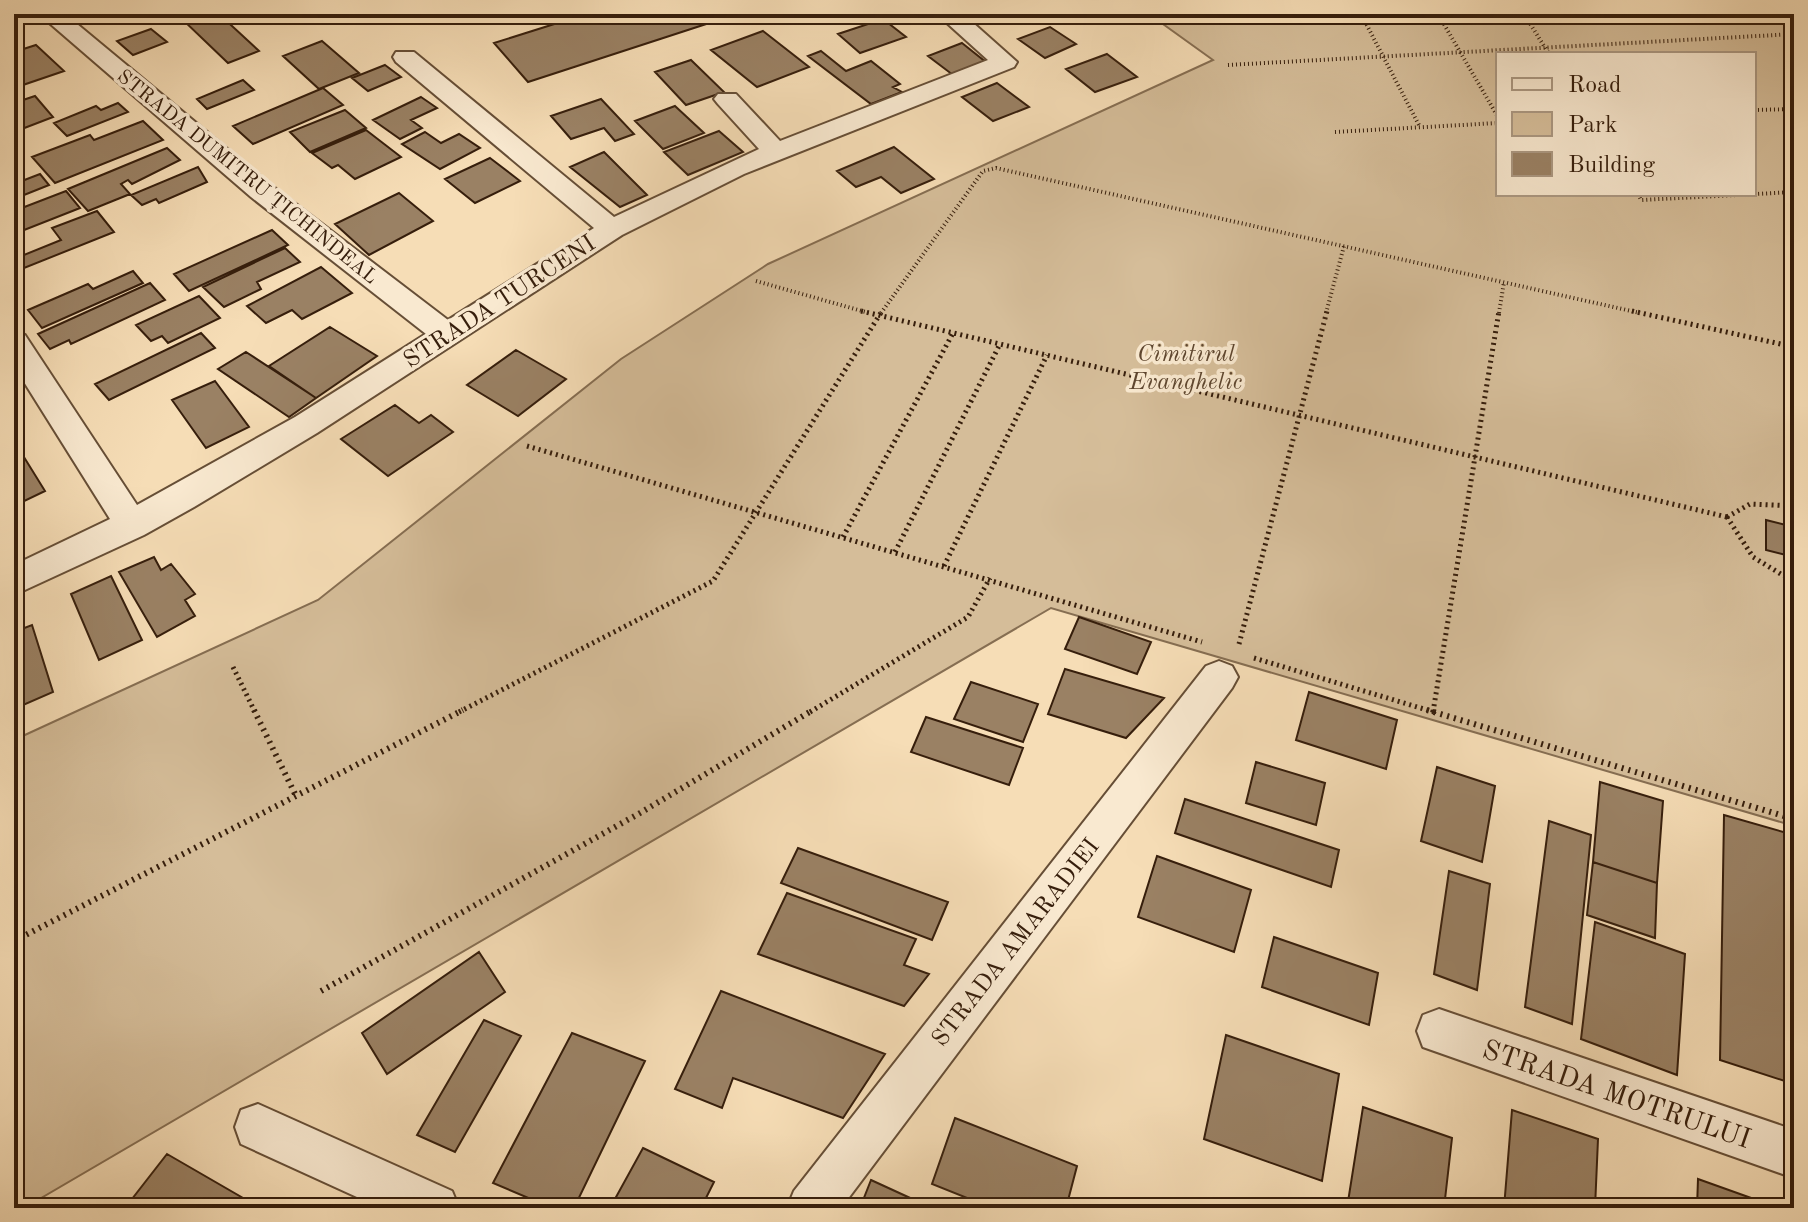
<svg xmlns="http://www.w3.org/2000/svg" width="1808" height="1222" font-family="'Old Standard TT',serif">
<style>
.green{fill:#d5bd99;stroke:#866e52;stroke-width:2;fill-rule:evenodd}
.building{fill:#9a8164;stroke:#361e0c;stroke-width:2}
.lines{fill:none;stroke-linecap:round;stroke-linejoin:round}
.minor-casing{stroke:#664e36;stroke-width:4}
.path-far2{stroke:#361e0c;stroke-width:4;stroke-dasharray:1 3;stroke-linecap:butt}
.path-far1{stroke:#361e0c;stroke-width:5;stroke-dasharray:2 4;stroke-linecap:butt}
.path{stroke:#361e0c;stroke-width:6;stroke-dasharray:2 5;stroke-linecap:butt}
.minor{fill:#f9e9d0;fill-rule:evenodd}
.labels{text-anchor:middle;stroke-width:7;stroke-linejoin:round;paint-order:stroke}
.far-street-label{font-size:20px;fill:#361e0c;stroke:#f9e9d0}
.street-label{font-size:24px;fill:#361e0c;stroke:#f9e9d0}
.park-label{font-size:24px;font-style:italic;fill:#5e462f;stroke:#f9e9d0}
.near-street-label{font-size:28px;fill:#361e0c;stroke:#f9e9d0}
</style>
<rect width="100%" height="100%" fill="#f6ddb6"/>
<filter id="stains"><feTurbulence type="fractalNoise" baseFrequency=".0025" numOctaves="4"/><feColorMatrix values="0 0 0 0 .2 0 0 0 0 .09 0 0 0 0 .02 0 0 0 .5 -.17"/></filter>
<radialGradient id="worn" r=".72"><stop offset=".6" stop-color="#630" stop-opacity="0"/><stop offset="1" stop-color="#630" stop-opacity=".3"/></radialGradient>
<!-- green -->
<path class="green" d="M1149 14H1794V826L1051 608 24 1208H14V740L318 600 621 359 768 264 1213 60ZM1498 54H1754V194H1498Z"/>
<!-- building -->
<path class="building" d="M203 14H219L259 51 228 63 184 21Z
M586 14H737L528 82 494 43Z
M826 14H865L837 23Z
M883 19 906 37 860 53 838 34Z
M1050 27 1076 44 1045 58 1018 39Z
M151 29 167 42 133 55 117 41Z
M763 31 809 67 757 87 711 50Z
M322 41 359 73 319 89 283 56Z
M962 43 987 63 953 75 928 56Z
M36 45 64 71 14 88V52Z
M821 51 846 71 871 61 900 84 893 87 902 92 871 104 808 56Z
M1107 54 1137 77 1095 92 1066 69Z
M691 60 724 92 686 105 655 72Z
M385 65 401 77 368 91 352 78Z
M243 80 254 90 207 109 197 99Z
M997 83 1029 107 993 121 962 97Z
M323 88 343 105 253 144 233 126Z
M35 96 53 117 14 132V103Z
M421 97 437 108 411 120 422 128 400 139 373 120Z
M601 99 634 134 615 141 604 128 571 139 551 116Z
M118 103 128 112 67 136 54 123 96 106 101 110Z
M675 106 704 133 663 149 635 121Z
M345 110 366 128 310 152 290 132Z
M143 121 163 140 55 183 32 157 90 135 94 140Z
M366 130 401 157 355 179 338 165 332 168 312 153Z
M719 131 743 152 688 175 664 152Z
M425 132 441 143 459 134 480 148 440 169 402 144Z
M894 147 934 179 901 193 881 177 856 187 837 171Z
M167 148 180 160 132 184 128 180 121 184 130 194 88 211 68 189Z
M604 152 647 195 620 207 570 167Z
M490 158 520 181 475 203 445 179Z
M198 167 207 182 159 203 156 199 142 205 131 195Z
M40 174 49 185 14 199V184Z
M66 191 80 208 14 234V211Z
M399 193 433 221 369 255 335 224Z
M97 211 114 232 14 272V259L61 240 52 228Z
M272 230 288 245 189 291 174 274Z
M285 248 300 262 257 282 261 289 224 307 203 287Z
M321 267 352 293 302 319 292 310 266 323 247 306Z
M133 271 143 283 42 328 28 310 88 284 93 289Z
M150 283 165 300 71 344 69 340 50 349 38 334Z
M199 296 220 318 168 343 162 336 151 341 136 325Z
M330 327 377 356 316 398 269 366Z
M201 333 215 348 109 400 95 384Z
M516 350 566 379 518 416 467 385Z
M246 352 316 398 289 417 218 369Z
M215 381 249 427 206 448 172 400Z
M395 405 419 423 431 415 453 432 388 476 341 439Z
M14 441 45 491 14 506Z
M1766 520 1794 527V557L1766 550Z
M154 557 161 570 171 564 195 594 185 600 195 616 157 637 119 572Z
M111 576 142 640 99 660 71 594Z
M1079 617 1151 642 1137 674 1065 649Z
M32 625 53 692 14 709V632Z
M1065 669 1164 698 1126 738 1048 714Z
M971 682 1038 704 1023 742 954 719Z
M1309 692 1397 720 1386 769 1296 740Z
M926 717 1023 748 1009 785 911 752Z
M1256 762 1325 783 1316 825 1246 803Z
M1437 767 1495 786 1482 862 1421 841Z
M1600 782 1663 801 1657 883 1593 862Z
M1185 799 1339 850 1331 887 1175 833Z
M1724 815 1794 835V1084L1720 1060Z
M1549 821 1591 835 1572 1024 1525 1007Z
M798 848 948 902 932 940 781 883Z
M1157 856 1251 890 1234 952 1138 917Z
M1593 862 1657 883 1655 938 1587 915Z
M1449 871 1490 884 1477 990 1434 974Z
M787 893 916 939 904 965 929 974 904 1006 758 954Z
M1595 922 1685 954 1677 1075 1581 1039Z
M1274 937 1378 973 1369 1025 1262 987Z
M479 952 505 992 387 1074 362 1033Z
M721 991 885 1054 843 1118 733 1078 722 1108 675 1089Z
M484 1020 521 1036 455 1152 417 1135Z
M572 1033 645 1061 574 1208H552L493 1183Z
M1226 1035 1339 1074 1322 1181 1204 1139Z
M1363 1107 1452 1138 1444 1208H1347Z
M1512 1110 1598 1139 1595 1208H1504Z
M955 1118 1077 1166 1066 1208H992L932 1184Z
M643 1148 714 1182 701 1208H610Z
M167 1154 243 1198 235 1208H125Z
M1698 1179 1754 1199V1208H1697Z
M871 1180 932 1208H860Z"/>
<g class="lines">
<defs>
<path id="minor" d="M39 14H65L271 185 448 320 594 228 396 62 393 57 396 52H414L614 217 759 149 718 104 714 99 718 94H736L780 141 988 60 937 14H963L1017 62 1014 67 744 174 622 235 317 433 194 507 144 535 14 595V565L110 519 14 366V332L25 335 137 505 295 417 426 334 251 197Z
M1219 661 1232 666 1238 677 1232 688 841 1208H787L794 1191 1206 666Z
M1439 1009 1794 1130V1178L1423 1047 1417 1031 1423 1015Z
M258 1104 452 1191 459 1208H381L241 1144 235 1127 241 1110Z"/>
</defs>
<!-- minor casing -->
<use href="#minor" class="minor-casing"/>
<!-- path-far2 -->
<path class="path-far2" d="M1361 14 1420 127
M1438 14 1498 117
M1524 14 1549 54
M1228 65 1794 34
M1754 110 1794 109
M1335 132 1498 123
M1638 194 1641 200 1794 192
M756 281 869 313
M881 313 983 171 996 168 1640 313
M1326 313 1344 246
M1499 313 1504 282"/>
<!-- path-far1 -->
<path class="path-far1" d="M861 311 1727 517
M1632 311 1794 347
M527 446 1202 642
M1727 517 1753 557 1794 582
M1727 517 1750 504 1794 506
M843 537 953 333
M895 552 1000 344
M944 566 1047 355
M1239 644 1327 311
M1254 658 1434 712
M233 667 255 712
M459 712 713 581 882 311
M810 712 968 617 990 578
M1433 712 1499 311"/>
<!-- path -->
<path class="path" d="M254 710 296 796
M1427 710 1794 819
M1433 713 1434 710
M14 941 463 710
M321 991 640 813 813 710"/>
<!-- minor -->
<use href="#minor" class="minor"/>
</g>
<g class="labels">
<!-- far-street labels -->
<g class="far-street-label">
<text transform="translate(248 176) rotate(39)" y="7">STRADA DUMITRU ȚICHINDEAL</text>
</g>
<!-- street labels -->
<g class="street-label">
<text transform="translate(499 301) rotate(-33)" y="8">STRADA TURCENI</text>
<text transform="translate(1015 942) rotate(-52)" y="8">STRADA AMARADIEI</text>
</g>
<!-- park labels -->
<g class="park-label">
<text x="1186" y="361">Cimitirul<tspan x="1186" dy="28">Evanghelic</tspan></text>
</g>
<!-- near-street labels -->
<g class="near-street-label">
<text transform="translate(1617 1093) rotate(19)" y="10">STRADA MOTRULUI</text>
</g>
</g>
<!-- margin -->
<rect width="1808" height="1222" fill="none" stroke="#f6ddb6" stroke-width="48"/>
<rect x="16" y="16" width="1776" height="1190" fill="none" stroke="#361e0c" stroke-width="4"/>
<rect x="24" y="24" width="1760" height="1174" fill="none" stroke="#361e0c" stroke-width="2"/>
<!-- legend -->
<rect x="1496" y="52" width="260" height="144" fill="#f9e9d0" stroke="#ab9882" stroke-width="2"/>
<rect x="1512" y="78" width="40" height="12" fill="#f9e9d0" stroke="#ab9882" stroke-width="2"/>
<text x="1568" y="92" font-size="24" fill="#361e0c">Road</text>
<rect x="1512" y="112" width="40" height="24" fill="#d5bd99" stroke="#ab9882" stroke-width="2"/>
<text x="1568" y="132" font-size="24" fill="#361e0c">Park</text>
<rect x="1512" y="152" width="40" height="24" fill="#9a8164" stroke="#ab9882" stroke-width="2"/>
<text x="1568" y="172" font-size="24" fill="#361e0c">Building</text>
<rect width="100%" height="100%" filter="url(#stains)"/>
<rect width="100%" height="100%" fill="url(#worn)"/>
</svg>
